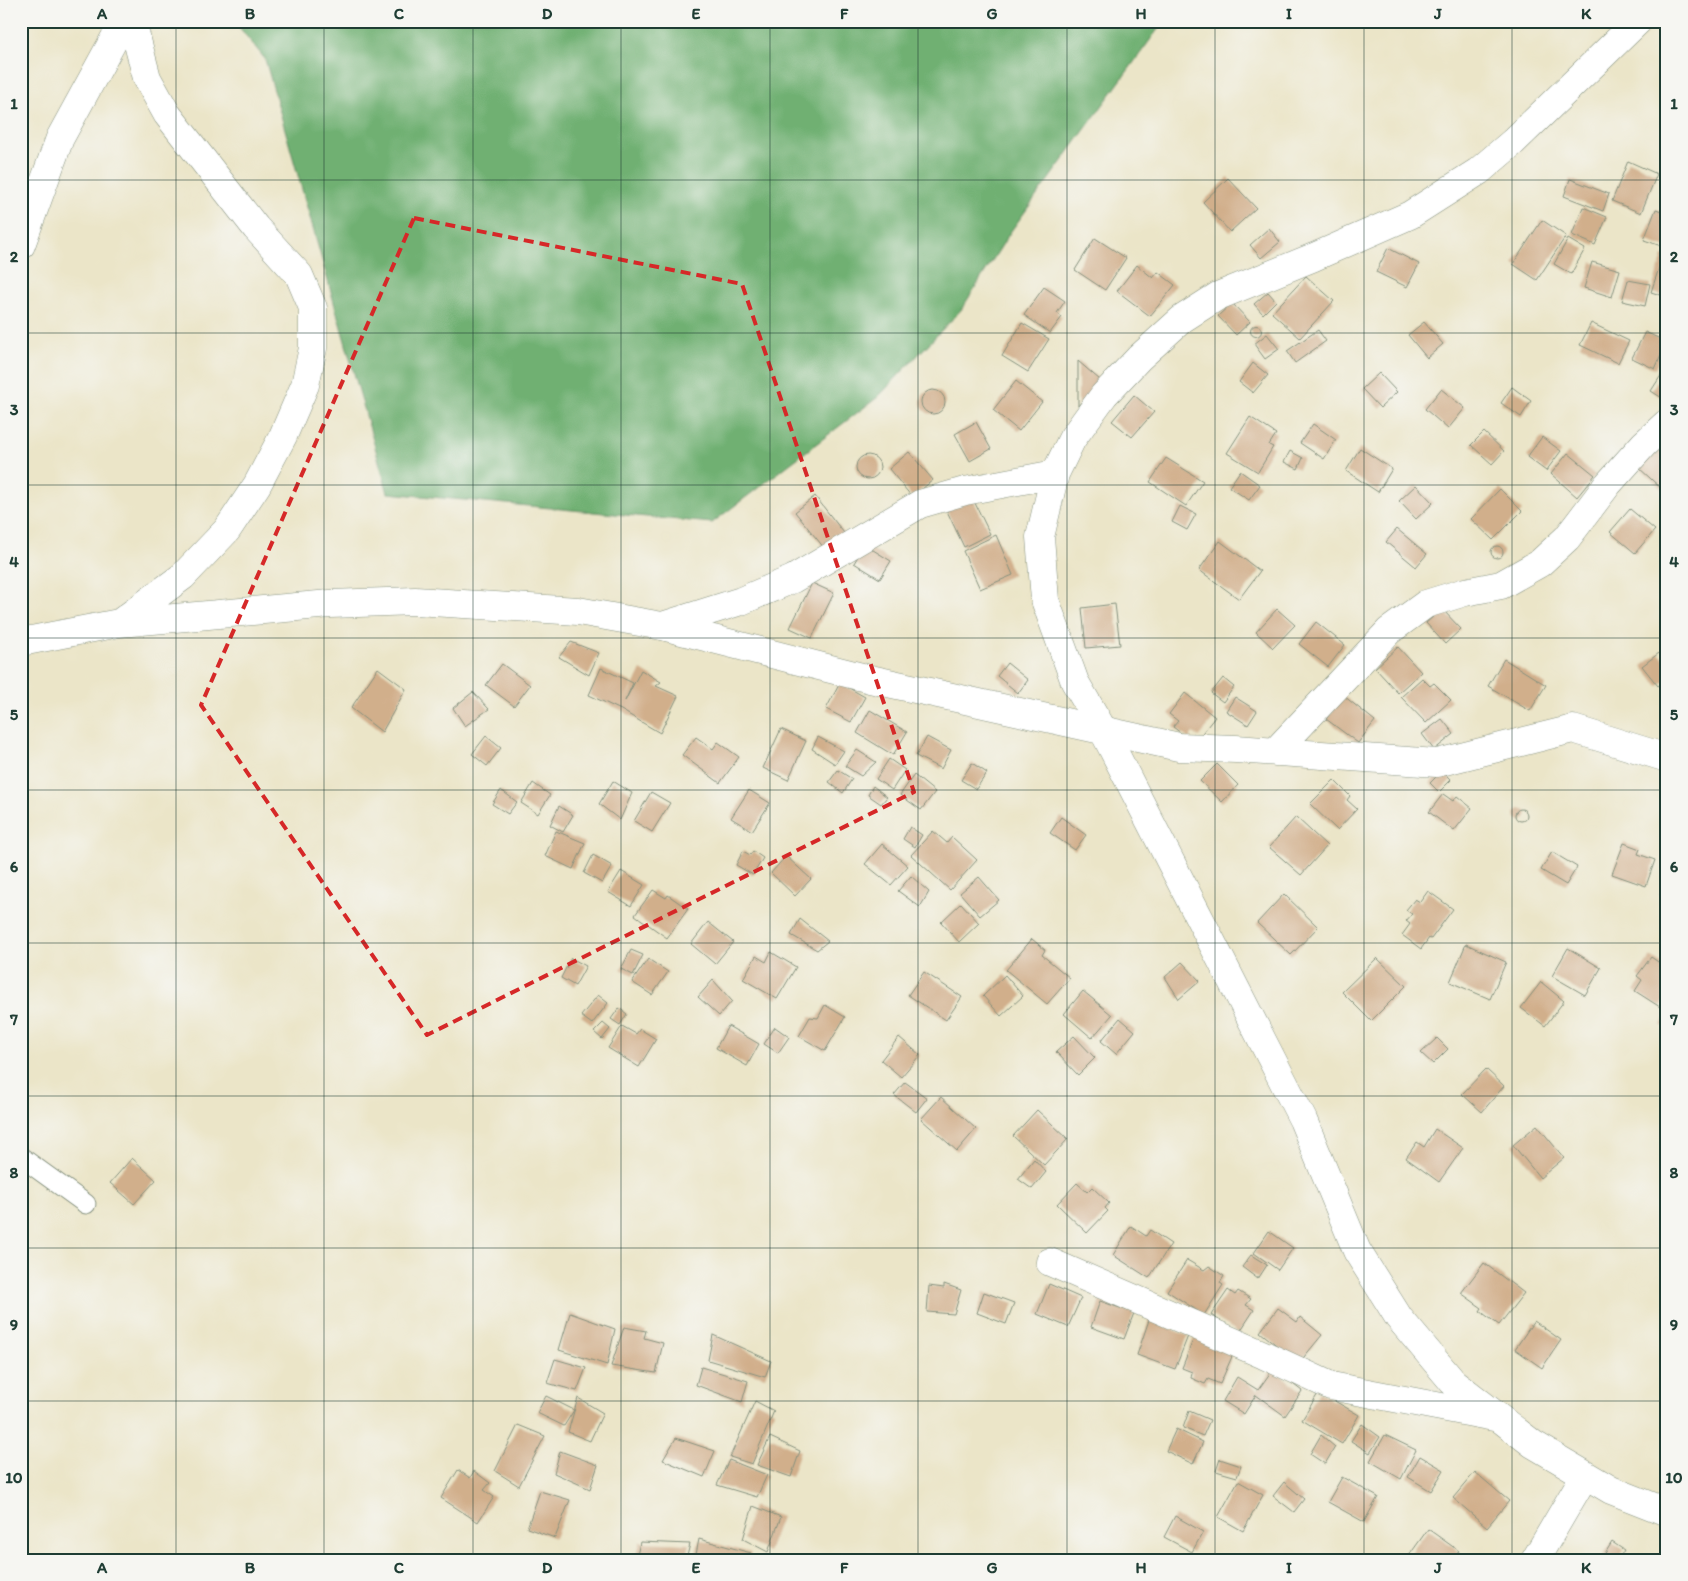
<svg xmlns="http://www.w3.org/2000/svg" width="1688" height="1581" font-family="Itim,sans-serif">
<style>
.forest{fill:#6fb072;stroke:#477653}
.building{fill:#d1af8b}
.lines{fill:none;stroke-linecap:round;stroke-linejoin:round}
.lane-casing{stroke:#85917e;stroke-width:21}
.street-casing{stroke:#85917e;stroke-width:29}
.lane{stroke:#fff;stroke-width:19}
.street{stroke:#fff;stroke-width:28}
.marked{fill:none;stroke:#d62828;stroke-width:4;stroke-dasharray:10 6;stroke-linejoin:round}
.grid{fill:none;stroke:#1f3d34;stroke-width:1;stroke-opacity:0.55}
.neatline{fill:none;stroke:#1f3d34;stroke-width:2}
.grid-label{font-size:16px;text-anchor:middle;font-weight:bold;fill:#1f3d34}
</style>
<rect width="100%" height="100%" fill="#f6f6f2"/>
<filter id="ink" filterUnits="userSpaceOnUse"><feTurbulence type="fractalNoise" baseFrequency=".02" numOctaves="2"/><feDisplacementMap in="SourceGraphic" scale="10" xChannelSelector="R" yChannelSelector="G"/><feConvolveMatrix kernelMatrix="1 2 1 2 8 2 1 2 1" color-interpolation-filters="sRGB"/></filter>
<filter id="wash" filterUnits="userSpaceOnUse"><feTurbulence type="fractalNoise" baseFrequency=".0096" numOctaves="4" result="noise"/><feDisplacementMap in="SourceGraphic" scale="20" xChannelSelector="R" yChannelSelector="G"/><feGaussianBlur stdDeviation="1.12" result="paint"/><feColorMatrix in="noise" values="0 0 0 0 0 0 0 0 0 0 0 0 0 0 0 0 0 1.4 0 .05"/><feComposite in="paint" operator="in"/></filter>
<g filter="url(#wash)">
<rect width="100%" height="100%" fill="#ebe5c8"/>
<!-- forest -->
<path class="forest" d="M234 21H1164L1011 231 961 310 878 397 712 523 388 493 265 59Z"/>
<g id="blocks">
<!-- building -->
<path class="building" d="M1628 161 1657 174 1641 213 1612 201Z
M1228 178 1256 208 1230 232 1203 202Z
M1570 179 1609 194 1603 211 1564 196Z
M1583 207 1607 217 1595 245 1572 235Z
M1656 209 1667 213V248L1644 240Z
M1542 220 1566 236 1537 280 1513 264Z
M1269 228 1280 242 1261 258 1250 245Z
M1095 238 1126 258 1105 290 1075 270Z
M1568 239 1585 249 1571 274 1554 264Z
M1388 248 1419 264 1407 287 1376 272Z
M1663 256 1667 257V297L1651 292Z
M1592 262 1620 270 1612 297 1584 288Z
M1137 265 1153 278 1158 272 1175 285 1150 316 1117 291Z
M1306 276 1334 301 1300 338 1272 313Z
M1628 280 1650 284 1645 306 1622 301Z
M1044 287 1065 301 1057 313 1062 317 1050 333 1024 315Z
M1268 292 1276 301 1263 314 1254 304Z
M1232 303 1250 322 1236 335 1218 316Z
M1424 322 1443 344 1427 358 1408 335Z
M1022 323 1049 339 1028 372 1002 356Z
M1591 323 1629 341 1618 363 1580 345Z
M1250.5 331a5.5 5.5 0 1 1 11 0a5.5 5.5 0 1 1-11 0Z
M1318 330 1326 341 1295 363 1287 351Z
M1645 332 1667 342 1655 369 1632 358Z
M1267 334 1279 349 1265 359 1254 344Z
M1078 361 1100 380 1078 406Z
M1253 363 1268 375 1253 393 1239 382Z
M1667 366V401L1651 391Z
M1379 373 1397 392 1380 408 1362 389Z
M1016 381 1042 402 1019 431 993 410Z
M1512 387 1531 401 1521 417 1501 403Z
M1441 389 1465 408 1448 429 1425 409Z
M921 402a12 12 0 1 1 24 0a12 12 0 1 1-24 0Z
M1134 395 1154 412 1132 437 1112 421Z
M1250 417 1276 434 1269 445 1273 447 1258 472 1227 453Z
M976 422 991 449 970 461 955 434Z
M1313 424 1336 440 1324 459 1300 443Z
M1484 432 1504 451 1492 464 1471 445Z
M1542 437 1561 451 1546 471 1527 457Z
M1658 446 1667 455V488L1664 491 1638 467Z
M1360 448 1392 469 1378 492 1346 471Z
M1290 451 1303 458 1298 469 1284 462Z
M909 452 933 480 912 497 889 469Z
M1568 453 1595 475 1577 497 1551 474Z
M856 467a12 12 0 1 1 24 0a12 12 0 1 1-24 0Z
M1166 458 1203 481 1186 506 1150 482Z
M1240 471 1260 485 1249 500 1229 487Z
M1416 485 1433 503 1416 519 1399 501Z
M1500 489 1522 511 1493 540 1471 519Z
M815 496 844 533 825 549 795 512Z
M972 497 990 534 964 547 946 509Z
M1180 506 1196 514 1187 530 1172 522Z
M1630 509 1655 530 1635 553 1610 532Z
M1397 529 1427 554 1416 567 1386 542Z
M996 535 1013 575 980 589 963 551Z
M1220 541 1260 571 1239 599 1199 570Z
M865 545 891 561 880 579 854 563Z
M1491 552a6 6 0 1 1 12 0a6 6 0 1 1-12 0Z
M812 583 834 593 812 638 790 628Z
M1115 604 1120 645 1086 648 1082 608Z
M1277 609 1295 625 1273 648 1256 632Z
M1442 609 1461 629 1445 644 1426 623Z
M1316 622 1345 645 1328 667 1299 644Z
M571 642 599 653 589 675 559 657Z
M1398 647 1421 672 1398 693 1375 668Z
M1659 653 1667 663V680L1658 686 1642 666Z
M1504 659 1546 685 1530 711 1488 686Z
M1007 663 1028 680 1018 693 997 676Z
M502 664 530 685 514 706 486 685Z
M378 668 406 689 382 732 351 708Z
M601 668 633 683 625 701 641 670 661 682 656 686 678 696 660 733 621 710 589 695Z
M1223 678 1234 687 1223 702 1211 693Z
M1422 678 1430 686 1434 683 1451 700 1426 723 1401 697Z
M840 683 865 697 851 722 826 709Z
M473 692 489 709 465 726 453 708Z
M1185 693 1215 717 1199 737 1193 733 1189 739 1173 727 1178 721 1169 714Z
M1344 696 1375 721 1358 743 1326 719Z
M1235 697 1257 711 1248 725 1226 711Z
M870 710 907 732 893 755 857 733Z
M1442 719 1454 734 1434 750 1422 734Z
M781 729 806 741 788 780 763 768Z
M486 736 501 748 487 766 472 754Z
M696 737 713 749 718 742 739 757 720 783 682 755Z
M818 737 844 751 835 764 812 749Z
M927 737 951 750 941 769 916 756Z
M857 750 876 762 861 776 845 766Z
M889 759 905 770 892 790 876 779Z
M972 763 987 773 976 789 961 780Z
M1217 764 1238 785 1222 802 1200 781Z
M838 770 852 779 843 793 829 782Z
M1442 771 1451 780 1439 792 1430 783Z
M914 775 935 792 921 810 900 795Z
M1334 780 1350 796 1347 800 1357 809 1337 830 1310 804Z
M613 781 632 793 620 820 599 804Z
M533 783 550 795 538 814 521 803Z
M873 786 887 797 881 804 868 795Z
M501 790 517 802 508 814 492 804Z
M749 790 770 803 752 831 731 818Z
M651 792 670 803 652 832 634 821Z
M1443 794 1453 801 1457 796 1472 808 1454 831 1429 812Z
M559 806 573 815 563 832 550 825Z
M1515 815a6 6 0 1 1 12 0a6 6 0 1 1-12 0Z
M1061 817 1086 835 1075 850 1050 833Z
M1296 817 1327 846 1301 875 1269 847Z
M910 827 922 835 915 847 903 839Z
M556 831 585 843 573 869 545 856Z
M933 831 947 843 952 837 977 860 950 890 911 855Z
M1624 843 1640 849 1638 854 1655 860 1646 886 1612 874Z
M882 844 908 866 891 885 865 864Z
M743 851 750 855 753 851 763 858 753 875 736 865Z
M1552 852 1577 867 1566 885 1541 870Z
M593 855 612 866 602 883 584 873Z
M786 856 811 879 795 896 771 873Z
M621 871 644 885 631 906 608 892Z
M911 876 929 892 920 907 898 891Z
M979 877 999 900 980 916 960 893Z
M1667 882V899L1660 895Z
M653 890 666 898 668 895 688 909 667 938 635 915Z
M1428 891 1453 909 1431 939 1429 938 1421 949 1402 935 1410 924 1406 921 1412 914 1406 910 1415 899 1420 902Z
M1284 894 1318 927 1291 955 1257 923Z
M961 903 979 923 959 942 941 922Z
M800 919 828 941 817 950 791 935Z
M708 922 733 942 715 964 691 944Z
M1032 939 1045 950 1042 955 1070 978 1047 1004 1006 970Z
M1466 944 1506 962 1490 999 1450 982Z
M1568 948 1601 968 1585 995 1552 976Z
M631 950 643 955 633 975 621 969Z
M771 952 796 967 777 999 743 979 756 956 766 962Z
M1651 957 1667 968V996L1660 1007 1635 991 1642 980 1637 976Z
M571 958 586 966 575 986 561 978Z
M1377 958 1406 986 1371 1021 1342 992Z
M648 959 668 972 652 995 632 982Z
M1182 962 1200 981 1179 999 1165 977Z
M924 972 962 997 946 1020 908 995Z
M1005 975 1023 996 1001 1016 983 996Z
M713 980 732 1001 719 1016 698 997Z
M1541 982 1564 1001 1545 1026 1521 1008Z
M1083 991 1112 1015 1092 1038 1064 1014Z
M598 995 608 1003 592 1024 581 1016Z
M825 1005 845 1017 825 1051 799 1036 810 1017 818 1018Z
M619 1008 627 1014 620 1025 611 1019Z
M1667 1016V1028L1661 1025Z
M1120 1018 1135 1031 1116 1054 1101 1041Z
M603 1023 610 1029 602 1039 594 1032Z
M622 1026 636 1034 640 1029 656 1039 639 1067 608 1048Z
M728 1026 759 1044 747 1066 716 1048Z
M775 1027 789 1037 778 1053 764 1044Z
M1074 1036 1095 1058 1078 1075 1056 1052Z
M899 1037 920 1055 901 1077 881 1060Z
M1437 1038 1448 1049 1433 1064 1421 1053Z
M1486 1069 1504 1086 1482 1112 1462 1094Z
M905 1082 927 1098 916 1112 894 1095Z
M941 1097 976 1129 957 1151 921 1119Z
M1037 1110 1068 1139 1044 1165 1013 1136Z
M1537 1125 1564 1158 1540 1178 1513 1145Z
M1435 1129 1463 1148 1439 1182 1406 1158 1417 1142 1424 1147Z
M132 1158 156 1180 134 1204 110 1183Z
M1034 1159 1046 1172 1032 1189 1018 1179Z
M1077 1183 1087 1192 1092 1187 1109 1203 1105 1208 1108 1211 1087 1233 1057 1204Z
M1131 1226 1146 1236 1150 1230 1171 1244 1149 1278 1113 1255Z
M1269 1231 1293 1248 1278 1270 1254 1253Z
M1251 1255 1267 1265 1258 1279 1242 1267Z
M1187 1260 1204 1270 1209 1266 1224 1276 1220 1283 1223 1285 1204 1315 1167 1291Z
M1484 1263 1524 1293 1499 1325 1480 1311 1482 1308 1461 1293Z
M944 1284 961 1290 954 1314 927 1312 929 1286 944 1288Z
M1049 1284 1081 1298 1068 1327 1037 1314Z
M1228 1290 1235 1295 1238 1291 1251 1299 1246 1305 1254 1310 1239 1333 1211 1315Z
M984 1292 1014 1303 1006 1324 977 1313Z
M1100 1301 1134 1313 1124 1339 1091 1327Z
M1278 1308 1297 1322 1300 1317 1322 1335 1299 1363 1260 1332Z
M570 1313 615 1329 607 1365 559 1350Z
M1149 1320 1188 1336 1175 1369 1137 1355Z
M1534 1321 1561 1340 1542 1368 1515 1349Z
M624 1327 646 1331 644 1338 663 1343 656 1373 611 1366Z
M713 1335 771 1361 765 1377 708 1360Z
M1195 1335 1234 1352 1220 1384 1208 1379 1205 1384 1191 1378 1192 1372 1182 1368Z
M555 1359 586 1368 577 1391 547 1383Z
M701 1367 748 1381 742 1402 696 1385Z
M1273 1369 1302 1391 1285 1416 1256 1395 1244 1414 1223 1401 1237 1377 1258 1390Z
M1319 1392 1359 1415 1342 1444 1302 1420Z
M546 1396 574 1410 564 1426 537 1413Z
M578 1398 603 1413 590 1441 568 1432Z
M755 1401 774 1411 752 1464 730 1457Z
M1189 1411 1210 1420 1203 1436 1183 1428Z
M1362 1424 1380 1437 1370 1453 1351 1441Z
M518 1425 545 1436 519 1486 495 1471Z
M1176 1429 1203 1442 1193 1464 1166 1451Z
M1321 1435 1335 1447 1325 1464 1310 1454Z
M1385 1435 1416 1450 1401 1479 1370 1461Z
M770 1437 800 1451 791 1477 757 1465Z
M676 1438 715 1451 704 1477 663 1460Z
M560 1451 598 1465 590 1489 554 1473Z
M1420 1456 1444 1470 1431 1491 1408 1477Z
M1220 1459 1241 1466 1237 1477 1216 1471Z
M729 1460 767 1475 757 1497 717 1485Z
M458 1470 470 1478 474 1471 490 1483 484 1490 494 1497 478 1522 441 1498Z
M1475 1472 1509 1501 1487 1527 1453 1498Z
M1342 1477 1378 1497 1364 1522 1328 1502Z
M1238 1481 1263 1495 1243 1531 1218 1517Z
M1284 1482 1304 1499 1294 1512 1273 1496Z
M540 1491 570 1500 555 1538 527 1528Z
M753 1506 781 1517 768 1552 743 1539Z
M1175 1516 1203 1532 1192 1552 1164 1537Z
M1428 1529 1459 1551 1453 1560H1412L1408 1557Z
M699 1539 751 1553 748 1560H695Z
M640 1542 690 1544 686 1560H636Z
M1612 1542 1624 1550 1618 1560H1612L1604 1555Z"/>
</g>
</g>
<g filter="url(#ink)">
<use href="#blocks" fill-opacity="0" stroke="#85917e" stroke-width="1"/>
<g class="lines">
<defs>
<path id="lane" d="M21 1157 86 1204"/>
<path id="street" d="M1638 21 1513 142 1479 171 1410 215 1314 257 1218 296 1182 319 1139 358 1104 395 1072 439 1055 474 1040 537 1045 600 1075 682 1103 730 1303 1120 1357 1251 1399 1318 1453 1382 1533 1444 1611 1490 1667 1512
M21 245 60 138 124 21
M121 622 183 576 227 530 257 485 283 436 305 385 313 348V308L299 275 256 228 167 114 147 78 132 21
M662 626 741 601 793 579 920 504 965 491 1055 474
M21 642 119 623 330 604 415 601 578 611 662 626 870 679 1179 747 1236 749 1437 763 1573 729 1667 758
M1275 752 1389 631 1426 604 1465 592 1501 585 1540 563 1567 538 1608 484 1644 444 1667 423
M1050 1262 1264 1355 1331 1386 1494 1417
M1535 1560 1585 1475"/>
</defs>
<!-- lane casing -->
<use href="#lane" class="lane-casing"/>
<!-- street casing -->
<use href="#street" class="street-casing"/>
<!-- lane -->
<use href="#lane" class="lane"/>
<!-- street -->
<use href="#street" class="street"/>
</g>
</g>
<!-- marked area -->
<path class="marked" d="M414 218 742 284 914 792 427 1035 201 705Z"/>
<!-- grid -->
<path class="grid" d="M176 21V1560M324 21V1560M473 21V1560M621 21V1560M770 21V1560M918 21V1560M1067 21V1560M1215 21V1560M1364 21V1560M1512 21V1560M21 180H1667M21 333H1667M21 485H1667M21 638H1667M21 790H1667M21 943H1667M21 1096H1667M21 1248H1667M21 1401H1667"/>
<!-- margin -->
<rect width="1688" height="1581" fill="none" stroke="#f6f6f2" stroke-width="55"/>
<rect x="28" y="28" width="1632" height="1526" class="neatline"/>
<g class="grid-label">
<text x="102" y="19">A</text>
<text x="250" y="19">B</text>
<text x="399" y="19">C</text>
<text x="547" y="19">D</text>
<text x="696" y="19">E</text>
<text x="844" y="19">F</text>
<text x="992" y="19">G</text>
<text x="1141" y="19">H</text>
<text x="1289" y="19">I</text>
<text x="1438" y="19">J</text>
<text x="1586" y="19">K</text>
<text x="14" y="109">1</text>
<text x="1674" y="109">1</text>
<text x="14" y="262">2</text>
<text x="1674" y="262">2</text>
<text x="14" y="415">3</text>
<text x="1674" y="415">3</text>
<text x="14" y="567">4</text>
<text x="1674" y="567">4</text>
<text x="14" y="720">5</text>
<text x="1674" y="720">5</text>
<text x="14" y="872">6</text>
<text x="1674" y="872">6</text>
<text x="14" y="1025">7</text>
<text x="1674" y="1025">7</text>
<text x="14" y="1178">8</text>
<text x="1674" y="1178">8</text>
<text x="14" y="1330">9</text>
<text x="1674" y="1330">9</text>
<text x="14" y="1483">10</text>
<text x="1674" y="1483">10</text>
<text x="102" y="1573">A</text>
<text x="250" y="1573">B</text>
<text x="399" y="1573">C</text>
<text x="547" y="1573">D</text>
<text x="696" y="1573">E</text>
<text x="844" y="1573">F</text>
<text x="992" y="1573">G</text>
<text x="1141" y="1573">H</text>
<text x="1289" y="1573">I</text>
<text x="1438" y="1573">J</text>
<text x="1586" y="1573">K</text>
</g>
</svg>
